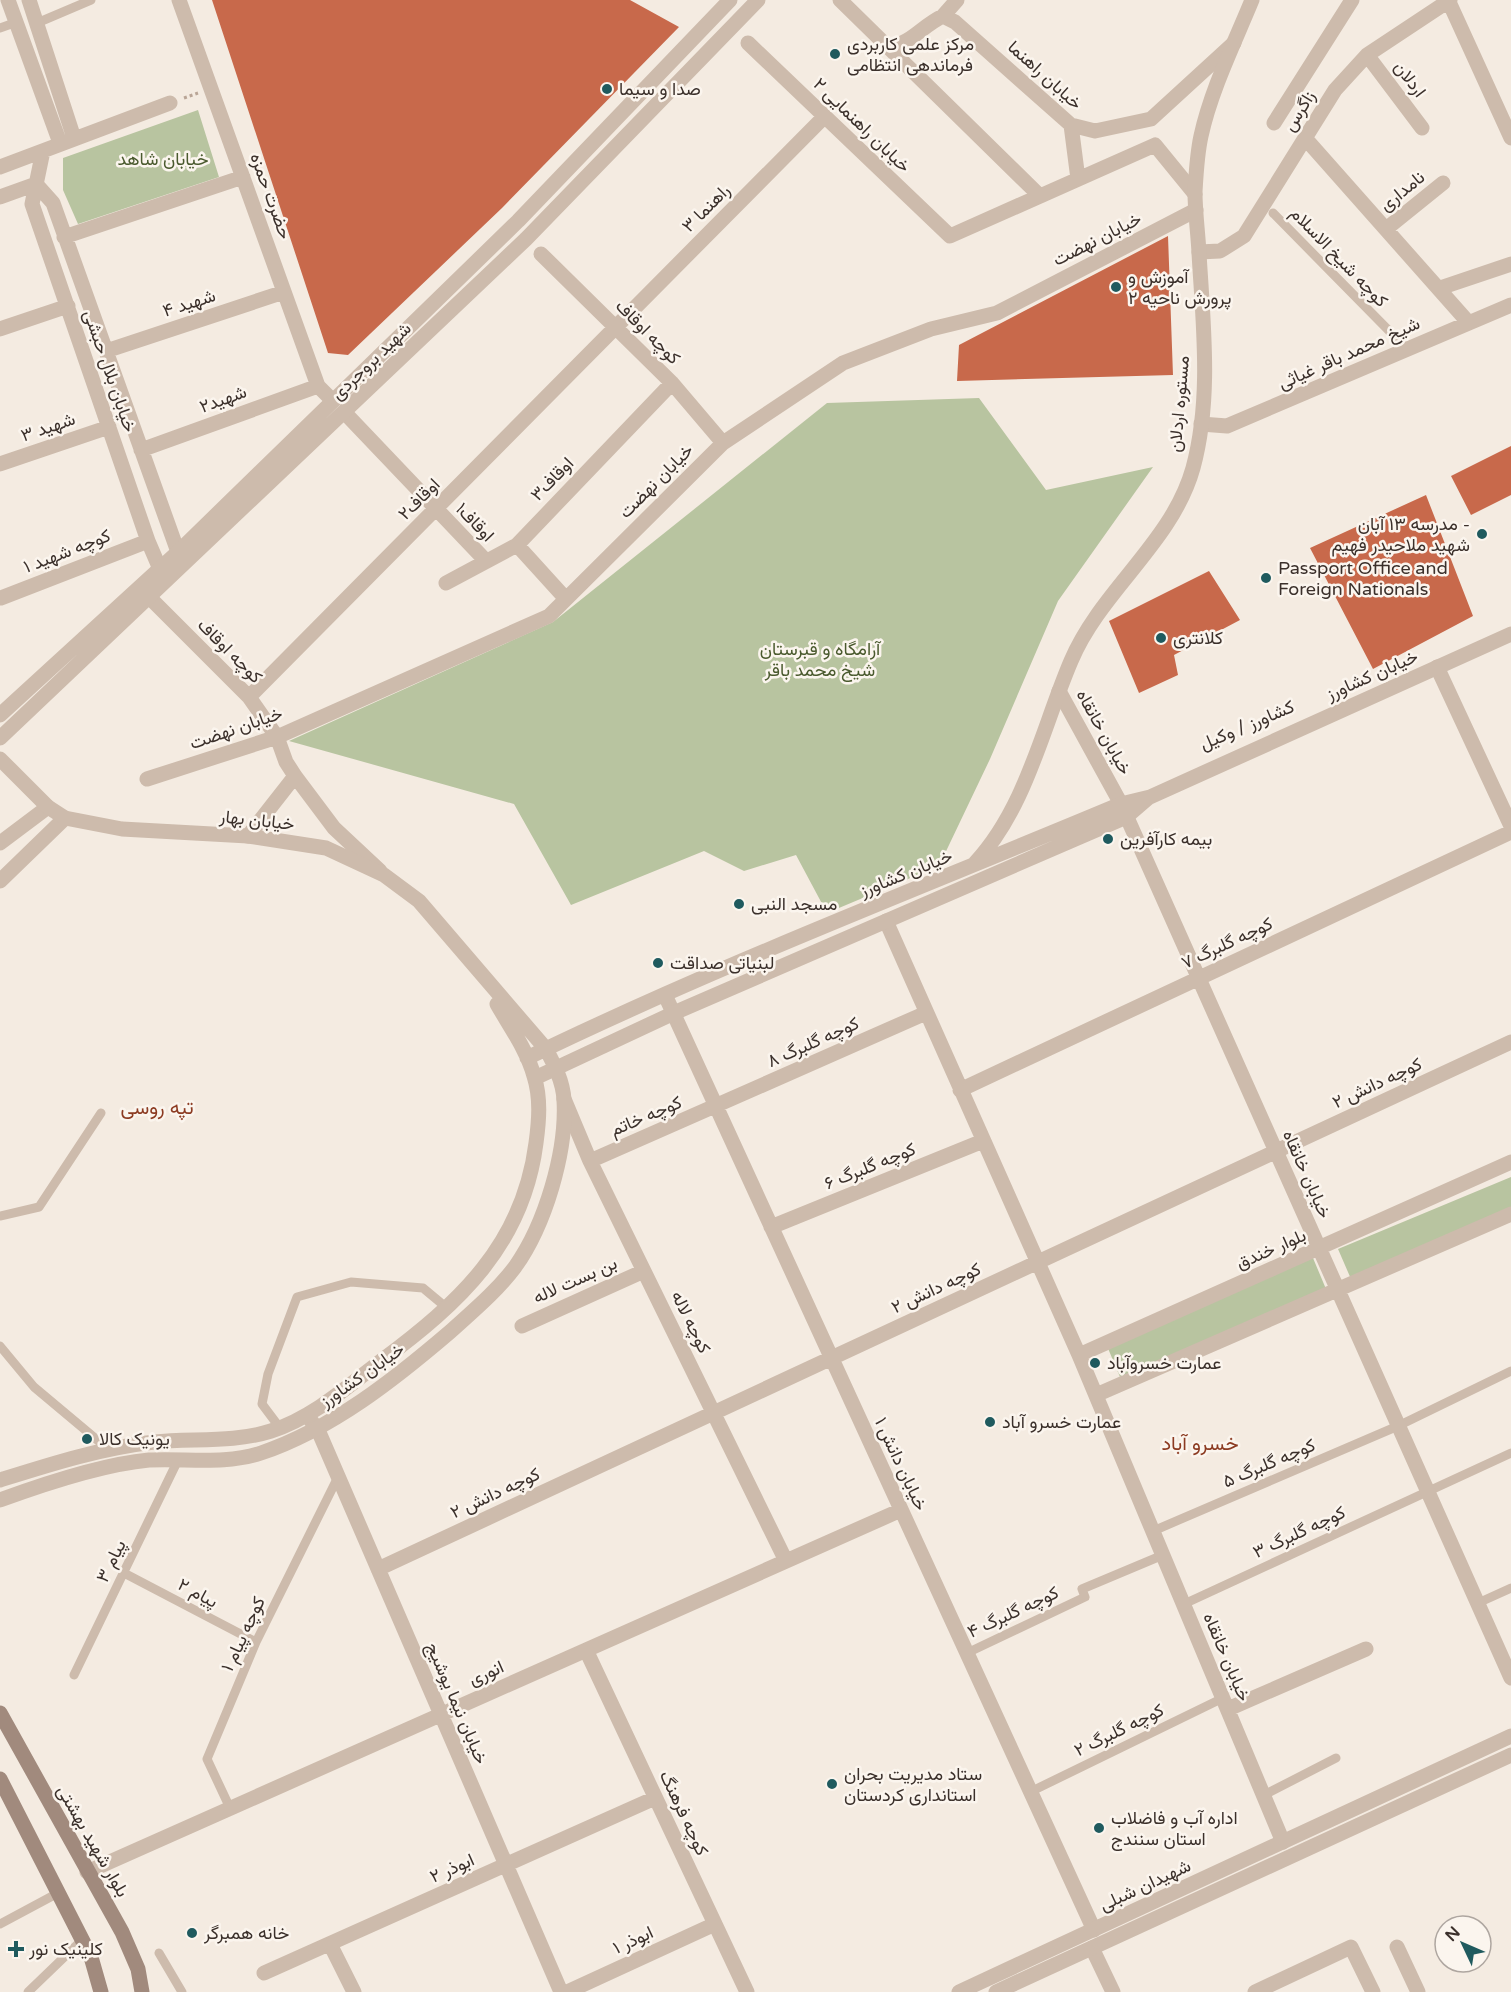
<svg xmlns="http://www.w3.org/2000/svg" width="1511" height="1992" font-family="'Varela Round',Vazirmatn,sans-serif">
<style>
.green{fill:#b8c4a0}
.building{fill:#c8694b}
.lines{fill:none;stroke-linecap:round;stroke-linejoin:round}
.path{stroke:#b9a596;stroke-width:3;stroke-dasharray:3 3;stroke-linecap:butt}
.service{stroke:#cdbbac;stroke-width:9}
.minor{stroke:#cdbbac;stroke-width:15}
.tertiary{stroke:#cdbbac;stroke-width:15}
.secondary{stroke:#a18a7d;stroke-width:15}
.poi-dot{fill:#1f5a5e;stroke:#fbf5ee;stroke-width:2}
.labels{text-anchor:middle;stroke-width:5;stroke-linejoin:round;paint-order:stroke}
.poi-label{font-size:18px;fill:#3b302b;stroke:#fbf5ee;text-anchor:start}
.street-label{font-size:18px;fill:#3b302b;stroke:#fbf5ee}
.park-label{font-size:18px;fill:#4a5a2e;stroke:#fbf5ee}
.neighbourhood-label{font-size:20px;fill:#8c3b22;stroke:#fbf5ee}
</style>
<rect width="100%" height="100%" fill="#f4ebe1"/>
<!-- green -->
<path class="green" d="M198 110 219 177 78 224 63 190V158Z
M979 398 1046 490 1153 467 1058 601 990 759 939 866 827 913 796 855 744 871 704 851 571 905 514 804 289 741 553 622 827 403Z
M1511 1177V1212L1351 1279 1338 1249Z
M1313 1258 1326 1289 1120 1377 1107 1346Z"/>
<!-- building -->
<path class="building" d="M212 0H630L679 27 502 208 348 355 328 353Z
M1168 236 1173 375 957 381 959 345Z
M1511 446V495L1471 515 1451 476Z
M1426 495 1473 616 1373 669 1310 548Z
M1209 571 1240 620 1174 655 1178 675 1139 693 1109 621Z"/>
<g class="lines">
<!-- path -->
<path class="path" d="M184 98 198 93"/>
<!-- service -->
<path class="service" d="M37 23 91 0
M0 28 17 22
M1273 213 1407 349
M0 1216 39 1207 101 1113
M0 1346 34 1387 108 1449
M280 1428 262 1404 268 1374 297 1297 351 1282 423 1288 447 1308
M1153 1531 1398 1426 1511 1371
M124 1573 256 1642
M1478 1603 1511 1588
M1184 1604 1511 1453
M967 1653 1085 1597 1082 1589 1163 1555
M74 1675 178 1460
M1030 1792 1223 1698
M1264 1795 1336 1758
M230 1808 207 1759 256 1642 338 1477
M0 1924 58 1893
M159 1953 182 1992
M28 1992 82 1940"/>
<!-- minor -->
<path class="minor" d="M8 0 60 143
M29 0 74 138
M179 0 318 386 333 401
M840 0 889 48C913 42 922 26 943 16L955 22 1071 125 1095 131 1151 119 1234 43
M1449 2 1511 138
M943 16 957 0
M748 43 950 236 1155 145 1195 194
M889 48 1040 196
M1367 55 1422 128
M1274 123 1352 0
M1071 125 1078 179
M1305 138 1468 322
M43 151 32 204 148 541 160 569
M0 167 170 103
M36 184 53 203 178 552
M0 197 36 184
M1386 229 1443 183
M64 237 243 177
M1199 252 1220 251 1244 236 1335 90 1367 55 1450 0
M541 254 672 383 723 443
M1440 288 1511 264
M0 329 68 306
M106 351 284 292
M345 413 486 561
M1201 424 1227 426 1511 305
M141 450 318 386
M0 464 109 427
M517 545 566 599
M446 583 517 545 672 383
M1 598 148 541
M150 598 249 697 277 737 286 762 295 776 334 828 380 871
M1437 667 1511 826
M1059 691 1121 804 1511 1678
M249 697 824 117
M147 779 277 737 549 616 723 443 843 363 931 329 997 313 1196 210
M248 836 295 776
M0 843 48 807
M0 881 65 818
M886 921 1079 1355 1283 1842
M665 995 1094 1930
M960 1090 1511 832
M564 1099 590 1161 786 1561
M590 1161 926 1013
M771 1227 983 1141
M522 1326 644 1271
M1079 1355 1511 1162
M1096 1395 1511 1214
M309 1418 318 1430 561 1992
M378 1569 1511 1042
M586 1650 747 1992
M1228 1709 1366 1649
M87 1872 901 1510
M330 1944 354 1992
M1397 1947 1418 1992
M1092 1948 1113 1992
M264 1973 655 1798
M567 1992 715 1924
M1255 1992 1351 1947 1373 1992"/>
<!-- tertiary -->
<path class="tertiary" d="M0 715 178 552 518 221 730 0
M0 738 526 239 758 0
M0 759 48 807 65 818 122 829 248 836 326 848 384 875 419 901 546 1049C554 1064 563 1081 564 1100 567 1152 545 1225 515 1267 497 1291 473 1311 451 1331 395 1379 332 1429 261 1453 226 1465 185 1458 149 1460 105 1464 41 1485 0 1500
M975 863C1026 808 1042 729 1071 661 1101 590 1172 543 1193 468 1212 398 1203 324 1199 253 1198 233 1195 212 1195 192 1196 174 1197 154 1201 136 1211 90 1234 44 1252 0
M527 1058C721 964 923 887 1121 804L1150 797 1511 634
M535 1078 674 1013 1126 817 1148 798
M0 1480C51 1464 101 1448 154 1442 193 1438 233 1443 271 1431 312 1418 347 1387 381 1361 459 1303 523 1245 536 1143 539 1121 541 1098 534 1076 527 1050 510 1027 497 1004
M959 1992 1511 1736
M996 1992 1511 1755"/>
<!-- secondary -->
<path class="secondary" d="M0 1713 122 1932 138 1969 142 1992
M0 1779 91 1957 101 1992"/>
</g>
<!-- markers -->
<g class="poi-dot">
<circle cx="835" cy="54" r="6"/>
<circle cx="607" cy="89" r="6"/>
<circle cx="1116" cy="287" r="6"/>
<circle cx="1482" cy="534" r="6"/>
<circle cx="1266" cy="578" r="6"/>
<circle cx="1161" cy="638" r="6"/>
<circle cx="1108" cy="839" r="6"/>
<circle cx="739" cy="904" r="6"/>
<circle cx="658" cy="963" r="6"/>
<circle cx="1095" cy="1363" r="6"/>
<circle cx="990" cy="1422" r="6"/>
<circle cx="87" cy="1439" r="6"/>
<circle cx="832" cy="1784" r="6"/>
<circle cx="1099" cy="1828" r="6"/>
<circle cx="192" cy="1933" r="6"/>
<path d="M13 1940h6v6h6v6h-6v6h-6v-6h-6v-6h6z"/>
</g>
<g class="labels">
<!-- poi labels -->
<g class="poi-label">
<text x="847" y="50">مرکز علمی کاربردی<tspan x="847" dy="21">فرماندهی انتظامی</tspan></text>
<text x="619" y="95">صدا و سیما</text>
<text x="1128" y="283">آموزش و<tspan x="1128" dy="21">پرورش ناحیه ۲</tspan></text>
<text x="1470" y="530" text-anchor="end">مدرسه ۱۳ آبان -<tspan x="1470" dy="21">شهید ملاحیدر فهیم</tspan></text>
<text x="1278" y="574">Passport Office and<tspan x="1278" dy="21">Foreign Nationals</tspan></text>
<text x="1173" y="644">کلانتری</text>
<text x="1120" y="845">بیمه کارآفرین</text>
<text x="751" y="910">مسجد النبی</text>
<text x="670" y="969">لبنیاتی ‌صداقت</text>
<text x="1107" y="1369">عمارت خسروآباد</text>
<text x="1002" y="1428">عمارت خسرو آباد</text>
<text x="99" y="1445">یونیک کالا</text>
<text x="844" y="1780">ستاد مدیریت بحران<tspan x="844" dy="21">استانداری کردستان</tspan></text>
<text x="1111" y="1824">اداره آب و فاضلاب<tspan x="1111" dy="21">استان سنندج</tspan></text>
<text x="204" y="1939">خانه همبرگر</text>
<text x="29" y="1955">کلینیک نور</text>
</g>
<!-- street labels -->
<g class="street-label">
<text transform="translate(1045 75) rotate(42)" y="6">خیابان راهنما</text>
<text transform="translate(1410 79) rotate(53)" y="6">اردلان</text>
<text transform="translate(1299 111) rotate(-58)" y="6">زاگرس</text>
<text transform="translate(862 125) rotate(44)" y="6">خیابان راهنمایی ۲</text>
<text transform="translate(1402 191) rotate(-39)" y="6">نامداری</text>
<text transform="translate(271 196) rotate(70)" y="6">حضرت حمزه</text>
<text transform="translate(706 208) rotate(-45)" y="6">راهنما ۳</text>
<text transform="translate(1097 239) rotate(-27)" y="6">خیابان نهضت</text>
<text transform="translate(1339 257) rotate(46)" y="6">کوچه شیخ الاسلام</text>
<text transform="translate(189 303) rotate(-18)" y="6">شهید ۴</text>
<text transform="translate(648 332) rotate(45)" y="6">کوچه اوقاف</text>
<text transform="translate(1349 353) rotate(-24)" y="6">شیخ محمد باقر غیاثی</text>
<text transform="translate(371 361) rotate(-44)" y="6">شهید بروجردی</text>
<text transform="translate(110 371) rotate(71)" y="6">خیابان بلال حبشی</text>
<text transform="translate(223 399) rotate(-20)" y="6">شهید۲</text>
<text transform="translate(1179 404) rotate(-85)" y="6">مستوره اردلان</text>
<text transform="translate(48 427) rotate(-19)" y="6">شهید ۳</text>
<text transform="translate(552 479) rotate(-46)" y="6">اوقاف۳</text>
<text transform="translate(656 481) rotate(-45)" y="6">خیابان نهضت</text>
<text transform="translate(419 499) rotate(-45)" y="6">اوقاف۲</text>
<text transform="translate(475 522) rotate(46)" y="6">اوقاف۱</text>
<text transform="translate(67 551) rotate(-21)" y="6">کوچه شهید ۱</text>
<text transform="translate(230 651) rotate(45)" y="6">کوچه اوقاف</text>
<text transform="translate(1372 675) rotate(-24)" y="6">خیابان کشاورز</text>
<text transform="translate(1247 725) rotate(-23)" y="6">کشاورز / وکیل</text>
<text transform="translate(236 728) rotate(-19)" y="6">خیابان نهضت</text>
<text transform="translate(1104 732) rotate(61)" y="6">خیابان خانقاه</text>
<text transform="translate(257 820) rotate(6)" y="6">خیابان بهار</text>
<text transform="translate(906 873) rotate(-22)" y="6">خیابان کشاورز</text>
<text transform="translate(1227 943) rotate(-25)" y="6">کوچه گلبرگ ۷</text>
<text transform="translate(813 1042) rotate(-24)" y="6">کوچه گلبرگ ۸</text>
<text transform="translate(1377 1083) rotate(-25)" y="6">کوچه دانش ۲</text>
<text transform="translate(646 1116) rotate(-23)" y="6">کوچه خاتم</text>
<text transform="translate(870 1166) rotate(-22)" y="6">کوچه گلبرگ ۶</text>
<text transform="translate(1307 1174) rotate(66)" y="6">خیابان خانقاه</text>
<text transform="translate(1271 1249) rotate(-24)" y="6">بلوار خندق</text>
<text transform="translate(575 1280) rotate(-24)" y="6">بن بست لاله</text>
<text transform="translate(936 1288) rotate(-25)" y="6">کوچه دانش ۲</text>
<text transform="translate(691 1322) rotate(64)" y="6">کوچه لاله</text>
<text transform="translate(362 1375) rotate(-35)" y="6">خیابان کشاورز</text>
<text transform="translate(1269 1463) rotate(-23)" y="6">کوچه گلبرگ ۵</text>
<text transform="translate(901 1464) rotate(65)" y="6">خیابان دانش ۱</text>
<text transform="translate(495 1493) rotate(-25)" y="6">کوچه دانش ۲</text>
<text transform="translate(1299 1532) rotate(-25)" y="6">کوچه گلبرگ ۳</text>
<text transform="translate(111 1561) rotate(-64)" y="6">پیام ۳</text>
<text transform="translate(198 1593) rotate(28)" y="6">پیام ۲</text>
<text transform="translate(1013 1612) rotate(-25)" y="6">کوچه گلبرگ ۴</text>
<text transform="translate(243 1634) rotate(-65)" y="6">کوچه پیام ۱</text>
<text transform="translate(1227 1657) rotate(67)" y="6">خیابان خانقاه</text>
<text transform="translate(486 1673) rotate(-24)" y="6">انوری</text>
<text transform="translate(457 1703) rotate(67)" y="6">خیابان نیما یوشیج</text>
<text transform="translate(1119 1730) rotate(-26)" y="6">کوچه گلبرگ ۲</text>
<text transform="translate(684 1813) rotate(65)" y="6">کوچه فرهنگ</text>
<text transform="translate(93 1841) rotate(60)" y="6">بلوار شهید بهشتی</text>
<text transform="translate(452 1868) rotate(-24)" y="6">ابوذر ۲</text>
<text transform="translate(1145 1885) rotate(-25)" y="6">شهیدان شبلی</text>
<text transform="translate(633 1940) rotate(-25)" y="6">ابوذر ۱</text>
</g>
<!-- park labels -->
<g class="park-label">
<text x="163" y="165">خیابان شاهد</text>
<text x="820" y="655">آرامگاه و قبرستان<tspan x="820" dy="21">شیخ محمد باقر</tspan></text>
</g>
<!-- neighbourhood labels -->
<g class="neighbourhood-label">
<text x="157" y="1114">تپه روسی</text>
<text x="1200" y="1450">خسرو آباد</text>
</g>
</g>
<!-- north arrow -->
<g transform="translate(1463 1944) rotate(314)"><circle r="28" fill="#fbf5ee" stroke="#aea6a0" stroke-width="1.5"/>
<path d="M0-4.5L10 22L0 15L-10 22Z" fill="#1f5a5e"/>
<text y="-9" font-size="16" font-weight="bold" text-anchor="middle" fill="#3b302b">N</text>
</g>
</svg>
